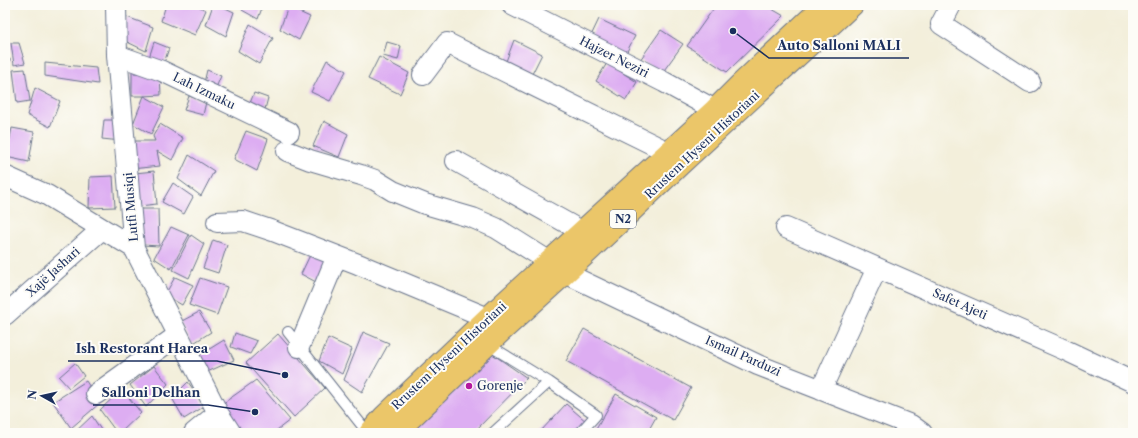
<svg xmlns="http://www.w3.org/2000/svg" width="1138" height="438" font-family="'Libre Caslon Text',serif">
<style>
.building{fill:#ddadf2}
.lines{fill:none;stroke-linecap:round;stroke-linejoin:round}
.service-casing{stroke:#67728a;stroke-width:12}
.minor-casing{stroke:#67728a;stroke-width:22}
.primary-casing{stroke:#67728a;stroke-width:24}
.service{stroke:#fff;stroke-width:10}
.minor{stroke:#fff;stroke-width:20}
.primary{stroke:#ebc669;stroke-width:22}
.poi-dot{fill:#b5179e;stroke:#fdfcf7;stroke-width:1.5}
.labels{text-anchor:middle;stroke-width:4;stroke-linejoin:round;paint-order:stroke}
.shield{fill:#fdfcf7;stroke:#5f6c8c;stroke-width:1}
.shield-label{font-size:11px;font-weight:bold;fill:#1b2f5e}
.street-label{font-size:12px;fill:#1b2f5e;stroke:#fdfcf7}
.poi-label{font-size:12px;fill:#1b2f5e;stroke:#fdfcf7;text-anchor:start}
.leader{fill:none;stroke:#1b2f5e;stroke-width:1.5}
.callout-dot{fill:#1b2f5e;stroke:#fdfcf7;stroke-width:1.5}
.callout-label{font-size:13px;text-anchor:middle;font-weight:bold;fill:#1b2f5e;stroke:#fdfcf7;stroke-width:4;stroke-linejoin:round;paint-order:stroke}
</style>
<rect width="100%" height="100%" fill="#fdfcf7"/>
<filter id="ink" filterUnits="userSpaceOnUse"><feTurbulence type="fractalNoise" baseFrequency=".025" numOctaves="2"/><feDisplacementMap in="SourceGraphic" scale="8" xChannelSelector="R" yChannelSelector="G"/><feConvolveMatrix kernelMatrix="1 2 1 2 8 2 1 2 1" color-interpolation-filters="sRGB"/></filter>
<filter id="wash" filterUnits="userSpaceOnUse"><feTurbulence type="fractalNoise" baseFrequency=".012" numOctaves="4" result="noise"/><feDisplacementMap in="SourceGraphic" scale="16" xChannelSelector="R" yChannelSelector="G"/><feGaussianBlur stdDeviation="0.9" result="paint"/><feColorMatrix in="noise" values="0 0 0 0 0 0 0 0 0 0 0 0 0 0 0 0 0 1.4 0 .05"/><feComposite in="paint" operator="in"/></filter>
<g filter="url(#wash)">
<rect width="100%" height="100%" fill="#f3efdb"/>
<g id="blocks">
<!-- building -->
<path class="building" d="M166 5H196L206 10 195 35 161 21Z
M213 5H219L234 12 226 36 206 25Z
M243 5H263L258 19 242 10Z
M716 5H765L784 16 727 72 687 46Z
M288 7 310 17 299 40 280 29Z
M127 17 153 27 146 51 121 39Z
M599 19 635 36 623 59 588 42Z
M250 24 273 38 259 64 238 51Z
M661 30 683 44 662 73 640 60Z
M514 40 542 54 530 78 505 64Z
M154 42 169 48 163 66 148 61Z
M387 42 401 46 398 60 383 56Z
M11 43H19L25 63 14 65Z
M379 57 409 73 400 94 368 79Z
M5 59H10L8 75H5Z
M327 60 346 71 330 101 311 92Z
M45 63 96 68 98 84 45 76Z
M607 63 637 82 626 100 596 81Z
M25 69 30 101 17 103 13 70Z
M207 70 221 76 215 90 203 87Z
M132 73 160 74 161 95 144 96 164 107 151 134 133 124 144 96H132Z
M35 88 60 101 50 127 27 115Z
M254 93 268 98 264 113 248 108Z
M189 96 206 102 203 115 184 110Z
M104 120H121V141L102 139Z
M324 121 348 134 339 157 313 146Z
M160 124 183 138 172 160 157 151 160 166 131 169 130 141H155L153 136Z
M12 128 34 132 29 162 6 157Z
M246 131 268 139 257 171 234 159Z
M189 155 214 171 201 196 178 179Z
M154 171 157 204 139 206 135 173Z
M113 176 115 207 89 208 90 177Z
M173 183 193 197 184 214 162 202Z
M139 209H158L159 246 143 245Z
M171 227 189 235 171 269 154 258Z
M191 235 204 244 189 278 173 270Z
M213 240 227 245 218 273 203 268Z
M311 253 326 259 316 282 301 274Z
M175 277 193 285 182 305 165 295Z
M200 278 227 287 217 315 189 305Z
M199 312 211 332 192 344 180 322Z
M584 329 691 388 673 420 566 361Z
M363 332 389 343 362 392 344 380Z
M235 333 257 341 250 354 231 347Z
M278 334 325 388 294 417 246 363Z
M328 338 352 349 342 374 319 361Z
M224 340 234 360 205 373 198 356Z
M491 353 527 378 473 433H404Z
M75 363 84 376 69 388 59 377Z
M154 366 168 384 146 407 130 385Z
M256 380 290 420 273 433H240L222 404Z
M86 381 100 403 71 428 53 402Z
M188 382 205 406 184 419 172 398Z
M122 389 141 413 120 433H117L100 410Z
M616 394 656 417 647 433H594Z
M566 404 587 422 577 433H539Z
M92 416 103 433H74Z"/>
</g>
</g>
<g filter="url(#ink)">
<use href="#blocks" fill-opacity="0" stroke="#67728a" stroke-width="1"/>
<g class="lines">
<defs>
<path id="service" d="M288 332 368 433
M487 344 549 382 493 433
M549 382 596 415 580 433"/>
<path id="minor" d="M116 5 117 55 134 248 218 413 231 433
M512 5 664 82 715 110
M951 5 941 24 1030 82
M117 55 162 71 289 132
M423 75 447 43 668 152
M287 151 310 160 361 175 375 180 393 191 425 204 473 218 496 228 550 262
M456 161 583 232
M5 176 47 195 134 248
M217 222 243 221 273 231 358 264 488 318
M786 228 1065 350 1133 382
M565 273 758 365 911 425 922 433
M5 315 102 229
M299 347 337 256
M821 390 877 268
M96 394 178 335
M194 433 218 413"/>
<path id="primary" d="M370 433 384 417 488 318 715 110 740 85 825 5
M395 433 500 332 565 273 627 215 679 165 852 5"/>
</defs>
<!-- service casing -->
<use href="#service" class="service-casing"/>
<!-- minor casing -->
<use href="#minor" class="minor-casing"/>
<!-- primary casing -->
<use href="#primary" class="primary-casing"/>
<!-- service -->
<use href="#service" class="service"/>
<!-- minor -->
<use href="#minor" class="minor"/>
<!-- primary -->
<use href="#primary" class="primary"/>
</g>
</g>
<!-- markers -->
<circle class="poi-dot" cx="469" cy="386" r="4"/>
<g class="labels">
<!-- shield labels -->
<rect class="shield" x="610" y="210" width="26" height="18" rx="3"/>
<g class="shield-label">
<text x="623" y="223">N2</text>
</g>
<!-- street labels -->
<g class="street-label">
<text transform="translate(614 57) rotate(27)" y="4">Hajzer Neziri</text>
<text transform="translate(204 91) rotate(26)" y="4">Lah Izmaku</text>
<text transform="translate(702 145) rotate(-43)" y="4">Rrustem Hyseni Historiani</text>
<text transform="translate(131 207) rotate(-95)" y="4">Lutfi Musiqi</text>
<text transform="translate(53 272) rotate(-42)" y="4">Xajë Jashari</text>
<text transform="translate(960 304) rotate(24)" y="4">Safet Ajeti</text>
<text transform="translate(449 356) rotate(-43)" y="4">Rrustem Hyseni Historiani</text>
<text transform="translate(743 356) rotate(24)" y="4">Ismail Parduzi</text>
</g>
<!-- poi labels -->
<g class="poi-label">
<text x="477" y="390">Gorenje</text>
</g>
</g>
<!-- callouts -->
<path class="leader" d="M733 31L769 58H909M285 375L217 361H68M255 412L208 405H93"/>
<g class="callout-dot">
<circle cx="733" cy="31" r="4"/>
<circle cx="285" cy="375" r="4"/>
<circle cx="255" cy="412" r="4"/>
</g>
<g class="callout-label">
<text x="839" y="50">Auto Salloni MALI</text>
<text x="142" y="353">Ish Restorant Harea</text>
<text x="151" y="397">Salloni Delhan</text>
</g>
<!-- margin -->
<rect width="1138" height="438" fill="none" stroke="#fdfcf7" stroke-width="20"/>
<!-- north arrow -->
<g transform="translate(42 396) rotate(278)" stroke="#fdfcf7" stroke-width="3" paint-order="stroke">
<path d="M0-3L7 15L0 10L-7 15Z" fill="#1b2f5e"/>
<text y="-6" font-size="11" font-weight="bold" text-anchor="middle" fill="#1b2f5e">N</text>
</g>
</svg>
